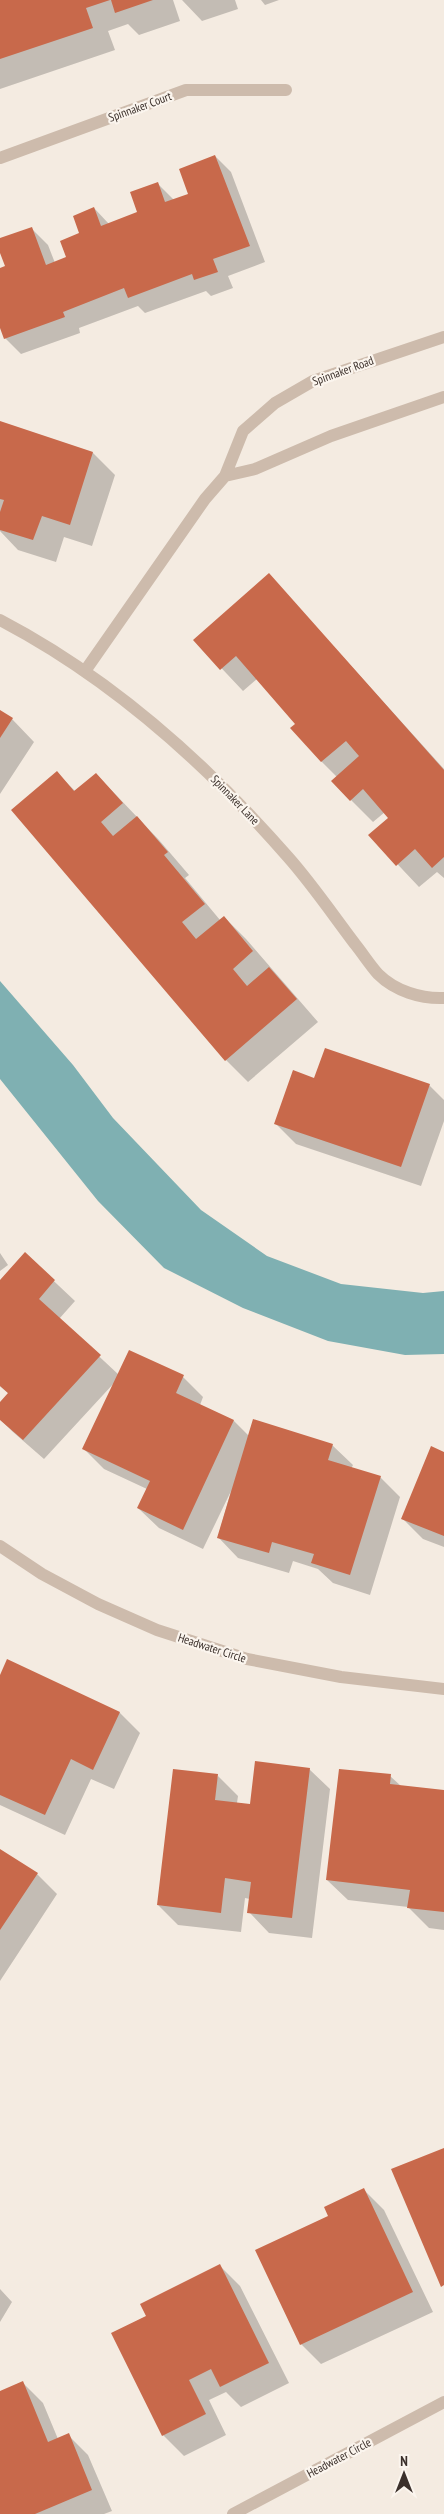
<svg xmlns="http://www.w3.org/2000/svg" width="444" height="2514" font-family="'PT Sans Narrow',sans-serif">
<style>
.water{fill:#7fb0b2}
.shadow{fill:#0003}
.building{fill:#c8694b}
.lines{fill:none;stroke-linecap:round;stroke-linejoin:round}
.minor{stroke:#cdbbac;stroke-width:12}
.labels{text-anchor:middle;stroke-width:4.5;stroke-linejoin:round;paint-order:stroke}
.street-label{font-size:12px;fill:#3b302b;stroke:#fbf5ee}
</style>
<rect width="100%" height="100%" fill="#f4ebe1"/>
<!-- water -->
<path class="water" d="M0 981 73 1065 113 1118 201 1210 267 1256 341 1284 423 1293 444 1291V1354L405 1355 328 1341 243 1308 164 1268 98 1201 0 1079Z"/>
<!-- shadow -->
<path class="shadow" d="M0 0H173L180 21 139 35 128 24 108 31 115 50 0 89Z
M182 0H235L238 9 202 21Z
M261 0H279L265 5Z
M215 156 231 172 265 262 228 276 233 288 211 296 206 291 145 313 138 306 79 328 80 333 21 354 5 338 0 325V269L7 267 0 249V240L31 228 48 245 55 263 67 258 94 208 109 224 139 213 157 183 174 200 190 194Z
M0 423 93 453 115 475 92 546 64 537 56 562 18 550 0 531Z
M269 575 444 769V878L437 872 419 887 370 835 390 818 385 812 373 822 351 800 337 777 321 761 297 724 257 679 243 691 195 640Z
M0 712 12 719 34 742 0 794Z
M57 773 76 792 96 774 159 840 189 875 185 878 220 920 224 917 246 939 318 1022 248 1082 226 1060Z
M315 1080 429 1085 444 1100V1121L421 1186 296 1144 276 1124Z
M0 1253 8 1265 0 1271Z
M25 1254 75 1301 59 1319 119 1375 183 1377 203 1397 200 1405 234 1421 249 1436 332 1445 353 1465 351 1469 380 1477 400 1497 370 1595 333 1583 318 1569 293 1561 289 1573 238 1558 218 1537 231 1491 203 1549 159 1528 138 1508 147 1489 104 1469 84 1449 115 1382 44 1459 13 1432 0 1419V1404L9 1394 0 1386V1282Z
M444 1453V1547L423 1539 403 1519Z
M0 1678 120 1713 140 1733 114 1789 91 1779 65 1835 0 1805Z
M309 1769 330 1789 312 1938 269 1933 249 1912 250 1899 245 1898 241 1932 178 1925 158 1905 218 1776 238 1796 237 1803 251 1805Z
M390 1776 401 1786 444 1791V1930L429 1928 408 1907 348 1900 327 1880Z
M0 1850 37 1874 57 1894 0 1981Z
M364 2190 384 2210 433 2312 321 2364 301 2344 329 2216Z
M220 2266 240 2286 289 2383 241 2407 226 2392 209 2400 226 2435 184 2456 163 2435 113 2333 147 2316Z
M0 2289 12 2302 0 2322Z
M23 2383 43 2403 58 2439 68 2435 88 2455 112 2511 104 2514H0V2392Z"/>
<!-- building -->
<path class="building" d="M0 0H110L86 8 93 28 0 59Z
M111 0H153L115 13Z
M215 155 250 246 213 259 218 272 194 280 192 274 128 298 124 288 63 312 65 317 4 339 0 328V268L5 266 0 253V238L32 227 46 265 66 257 60 241 79 233 73 216 94 207 101 226 137 212 130 192 158 182 165 202 188 194 179 169Z
M0 421 93 452 70 525 42 516 33 540 0 530V512L4 500 0 499Z
M269 573 444 770V857L432 868 415 849 396 866 368 835 388 818 363 789 350 801 331 781 359 756 346 741 321 762 290 728 295 724 236 656 220 670 193 640Z
M0 710 13 718 0 738Z
M57 771 74 791 96 773 123 803 101 822 113 836 137 816 168 852 164 855 205 904 182 922 196 939 224 916 253 951 233 969 247 986 269 967 297 999 225 1061 11 810Z
M325 1048 430 1084 401 1167 274 1124 293 1070 314 1078Z
M25 1252 55 1280 39 1299 101 1355 23 1440 0 1420V1402L8 1393 0 1386V1280Z
M129 1350 184 1375 176 1393 234 1420 183 1530 137 1508 150 1481 82 1449Z
M253 1419 333 1444 328 1460 381 1476 350 1575 311 1563 314 1554 272 1542 269 1553 217 1538Z
M431 1446 444 1452V1536L401 1519Z
M7 1659 120 1712 93 1770 71 1759 45 1815 0 1795V1675Z
M255 1761 310 1768 292 1918 247 1913 251 1882 225 1878 221 1913 157 1905 173 1769 218 1774 215 1800 250 1804Z
M339 1769 391 1774 390 1784 444 1790V1912L407 1908 410 1890 326 1880Z
M0 1849 38 1873 0 1930Z
M444 2148V2285L441 2287 391 2169Z
M364 2188 413 2292 300 2345 255 2250 328 2216 324 2207Z
M220 2264 269 2363 220 2387 211 2369 189 2380 206 2414 162 2436 111 2333 146 2316 140 2304Z
M23 2381 48 2442 69 2433 92 2490 35 2514H0V2391Z"/>
<g class="lines">
<!-- minor -->
<path class="minor" d="M0 158 186 90H286
M225 476 255 469 331 436 444 397
M0 620C111 678 206 763 288 857 312 884 333 915 355 944 363 954 370 965 378 974 395 991 421 999 444 998
M85 671 205 499 225 476 243 431 275 403 313 381 444 337
M0 1546 42 1574 98 1604 157 1630 247 1659 341 1677 444 1689
M233 2514 444 2402"/>
</g>
<g class="labels">
<!-- street labels -->
<g class="street-label">
<text transform="translate(140 107) rotate(-20)" y="4">Spinnaker Court</text>
<text transform="translate(343 371) rotate(-20)" y="4">Spinnaker Road</text>
<text transform="translate(235 800) rotate(46)" y="4">Spinnaker Lane</text>
<text transform="translate(212 1648) rotate(18)" y="4">Headwater Circle</text>
<text transform="translate(339 2458) rotate(-28)" y="4">Headwater Circle</text>
</g>
</g>
<!-- north arrow -->
<g transform="translate(404 2474)" stroke="#fbf5ee" stroke-width="4" paint-order="stroke">
<path d="M0-4L9 19L0 12L-9 19Z" fill="#3b302b"/>
<text y="-8" font-size="14" font-weight="bold" text-anchor="middle" fill="#3b302b">N</text>
</g>
</svg>
